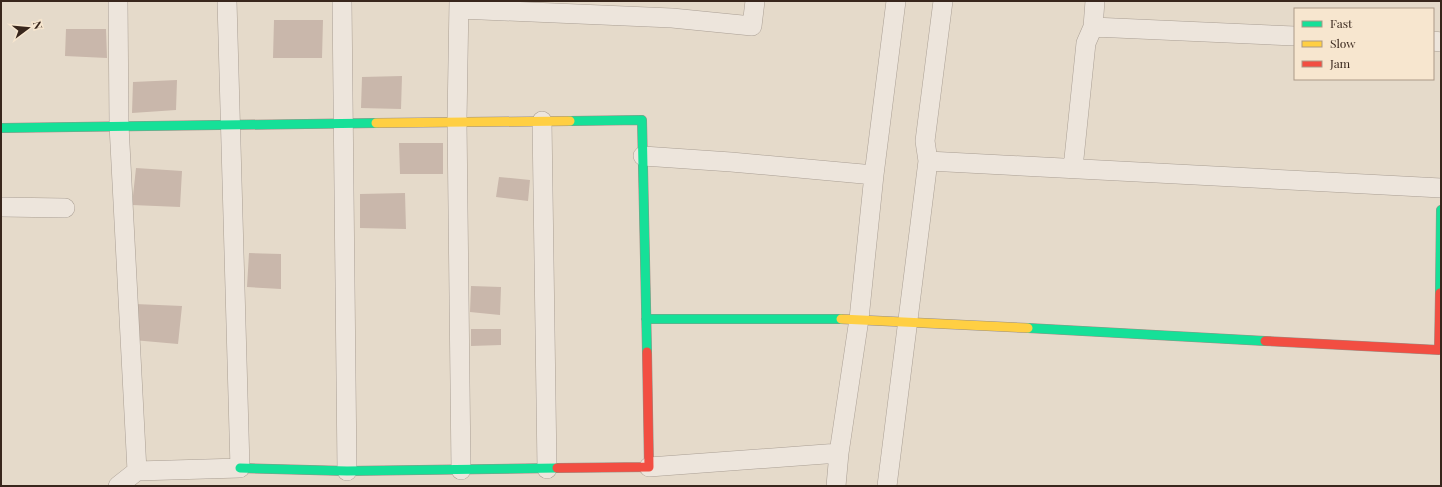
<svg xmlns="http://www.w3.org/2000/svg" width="1442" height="487" font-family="'Playfair Display',serif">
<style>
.building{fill:#c9b7ab}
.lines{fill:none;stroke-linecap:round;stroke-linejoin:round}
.street-casing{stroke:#aa9f94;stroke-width:20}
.fast-casing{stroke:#998e84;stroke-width:10}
.slow-casing{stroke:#998e84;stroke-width:10}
.jam-casing{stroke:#998e84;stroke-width:10}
.street{stroke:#ede5dc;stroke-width:19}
.fast{stroke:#16e098;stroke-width:9}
.slow{stroke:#ffcf43;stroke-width:9}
.jam{stroke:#f24e42;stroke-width:9}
</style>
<rect width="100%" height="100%" fill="#e5daca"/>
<!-- building -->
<path class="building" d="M274 20H323L322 58H273Z
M66 29H106L107 58 65 56Z
M402 76 401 109 361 108 362 77Z
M177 80 176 110 132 113 133 82Z
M399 143H443V174H400Z
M136 168 182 171 180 207 132 205Z
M499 177 530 180 528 201 496 197Z
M405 193 406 229 360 228V194Z
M249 253 281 254V289L247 287Z
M471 286 501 287 500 315 470 312Z
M135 304 182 306 178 344 133 340Z
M471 329H501V345L471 346Z"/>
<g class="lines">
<defs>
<path id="street" d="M118 1 119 125 137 471 240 468 227 1
M342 1 347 471
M459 1 457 121 461 470
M459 9 672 18 752 26 755 1
M1093 27 1295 36
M1433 41 1441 42
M542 121 547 469
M643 156 731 162 874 175
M928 161 1441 188
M1073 168 1086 43 1093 27 1095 1
M1 207 65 208
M649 467 839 453
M118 486 137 471
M836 486 839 453 859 319 874 175 896 1
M887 486 928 161 925 141 943 1"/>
<path id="fast" d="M570 121 642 120 647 352
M1 128 376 123
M1440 293 1441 210
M646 319H841
M1028 328 1265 341
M240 468 347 471 557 468"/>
<path id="slow" d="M376 123 570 121
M841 319 1028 328"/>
<path id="jam" d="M1265 341 1439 350 1440 293
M557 468 649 467 647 352"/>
</defs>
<!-- street casing -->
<use href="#street" class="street-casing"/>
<!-- fast casing -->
<use href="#fast" class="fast-casing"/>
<!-- slow casing -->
<use href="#slow" class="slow-casing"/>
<!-- jam casing -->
<use href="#jam" class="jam-casing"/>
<!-- street -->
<use href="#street" class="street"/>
<!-- fast -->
<use href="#fast" class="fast"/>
<!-- slow -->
<use href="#slow" class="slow"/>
<!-- jam -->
<use href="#jam" class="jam"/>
</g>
<!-- border -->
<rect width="1442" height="487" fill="none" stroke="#38261c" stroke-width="4"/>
<!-- legend -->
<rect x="1294" y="8" width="140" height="72" fill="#f7e6cf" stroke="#ab9987"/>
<rect x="1302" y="21" width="20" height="6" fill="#16e098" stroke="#ab9987"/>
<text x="1330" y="28" font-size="12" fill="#38261c">Fast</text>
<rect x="1302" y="41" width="20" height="6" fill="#ffcf43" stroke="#ab9987"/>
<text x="1330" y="48" font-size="12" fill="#38261c">Slow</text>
<rect x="1302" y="61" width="20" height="6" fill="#f24e42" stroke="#ab9987"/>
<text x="1330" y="68" font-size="12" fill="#38261c">Jam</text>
<!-- north arrow -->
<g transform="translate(28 28) rotate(74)" stroke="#f7e6cf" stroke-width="3" paint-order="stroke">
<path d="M0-3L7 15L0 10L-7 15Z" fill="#38261c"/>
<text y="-6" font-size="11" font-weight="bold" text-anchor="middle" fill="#38261c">N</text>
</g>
</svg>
